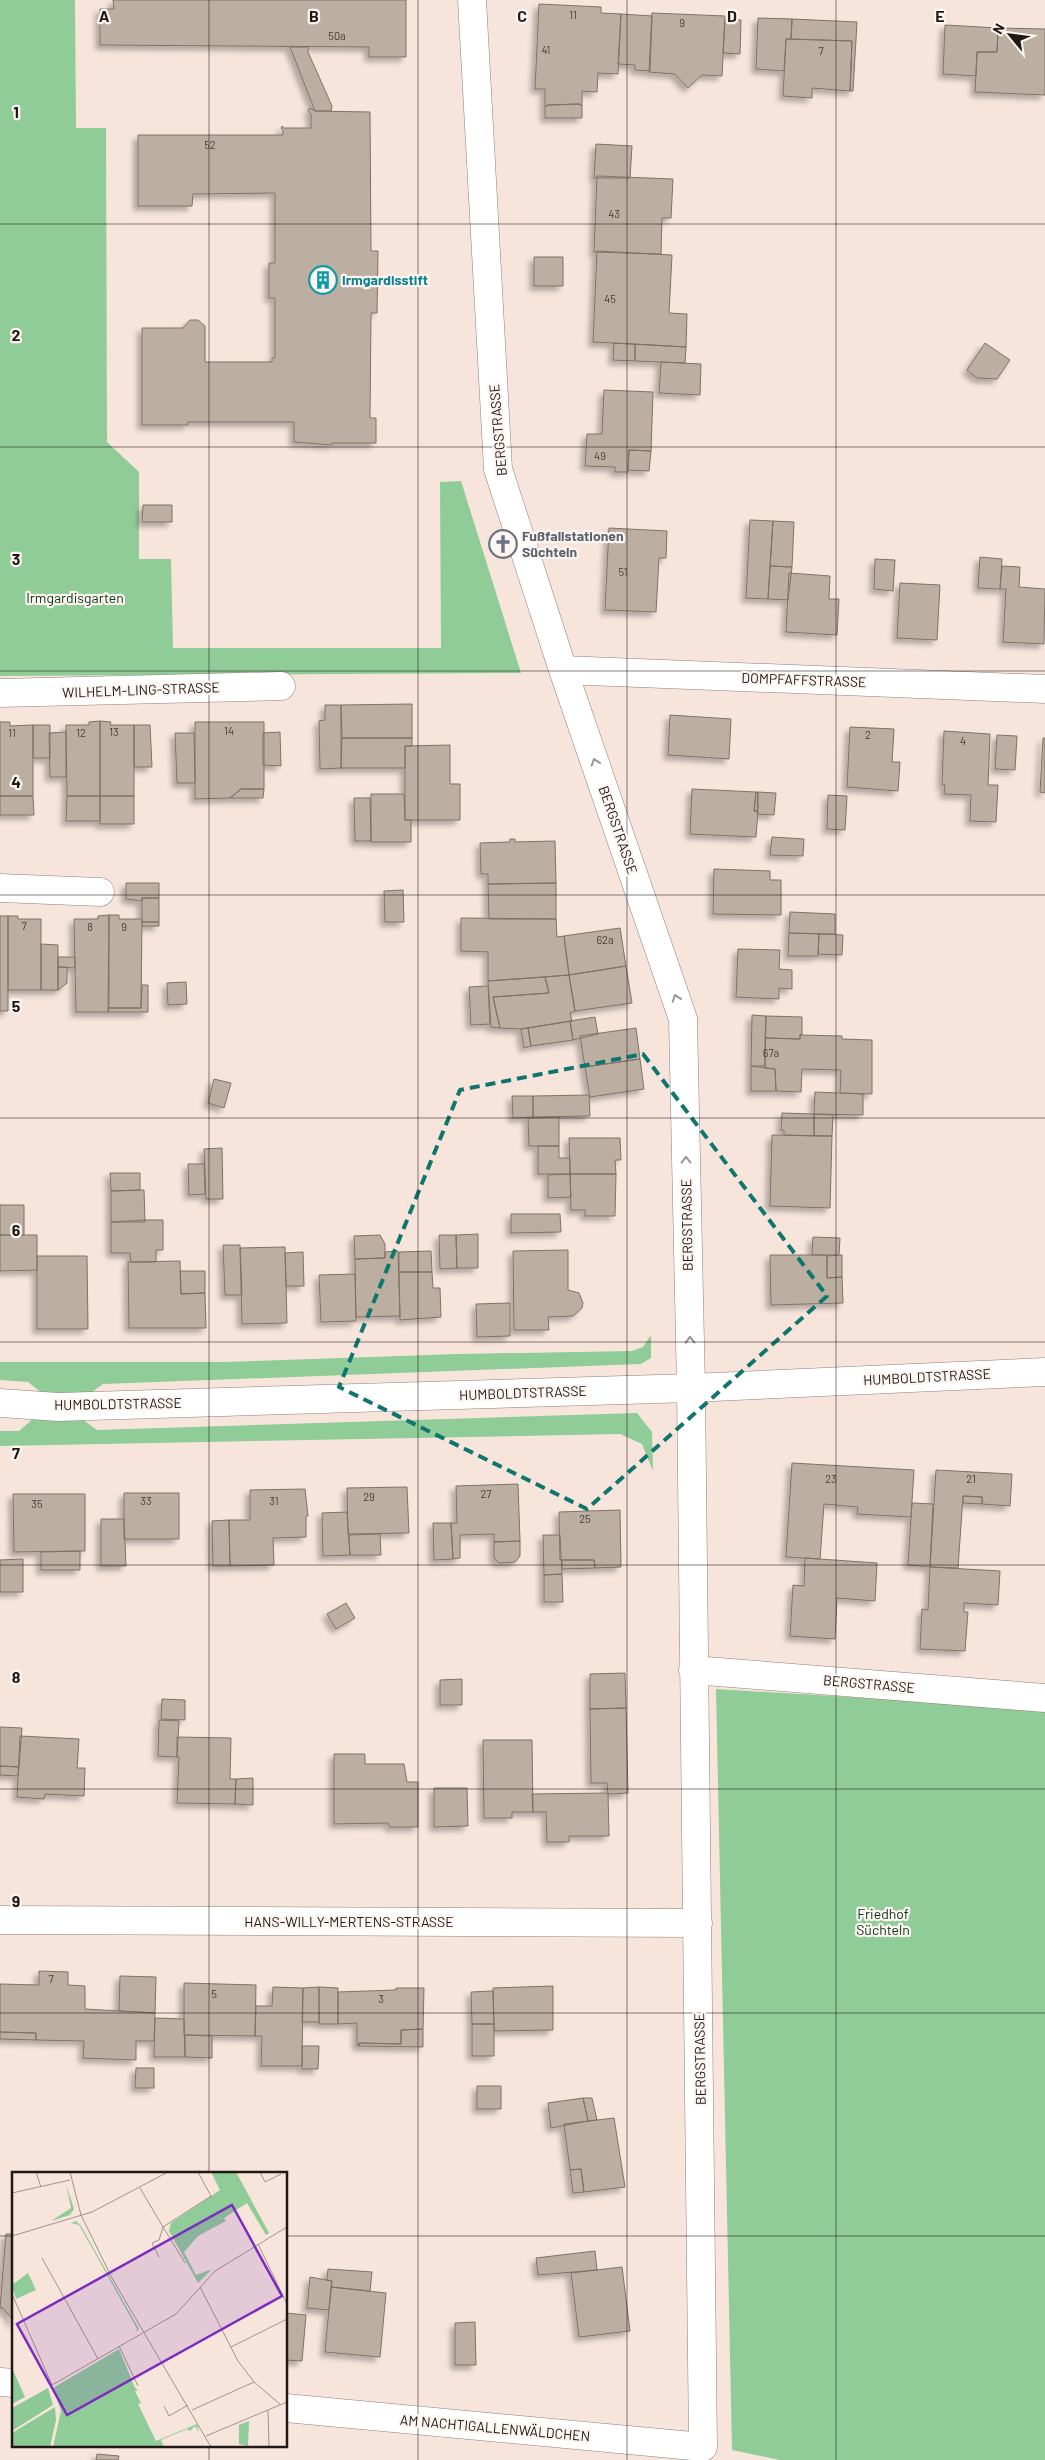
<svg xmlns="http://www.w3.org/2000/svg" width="1045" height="2460" font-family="Barlow,sans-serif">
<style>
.green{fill:#8fcc97}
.building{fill:#bcafa2;stroke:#7e7266;filter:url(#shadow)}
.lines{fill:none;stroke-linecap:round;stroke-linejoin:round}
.minor-casing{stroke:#8f7f76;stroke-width:29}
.minor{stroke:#fff;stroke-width:28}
.oneway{stroke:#9a9796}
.marked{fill:none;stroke:#0f766e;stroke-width:4;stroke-dasharray:10 6;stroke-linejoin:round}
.grid{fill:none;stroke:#1f1815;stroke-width:1;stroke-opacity:0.55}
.labels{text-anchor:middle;stroke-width:4.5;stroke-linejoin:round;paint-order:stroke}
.number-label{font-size:11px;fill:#463e38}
.culture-label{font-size:14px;font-weight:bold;fill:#0d838f;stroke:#fcf5f1;text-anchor:start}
.street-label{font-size:14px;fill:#1f1815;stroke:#fcf5f1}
.worship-label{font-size:14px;font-weight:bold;fill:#5b616d;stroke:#fcf5f1;text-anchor:start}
.park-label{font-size:14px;fill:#073513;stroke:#fcf5f1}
.inset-road{fill:none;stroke:#a1938c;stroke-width:1}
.view{fill:#7b2cbf;fill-opacity:0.15;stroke:#7b2cbf;stroke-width:2.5}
.inset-edge{fill:none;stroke:#1f1815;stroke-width:2.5}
.grid-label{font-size:16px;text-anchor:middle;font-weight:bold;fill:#1f1815;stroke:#fcf5f1;stroke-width:4.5;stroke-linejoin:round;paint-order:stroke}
</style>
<defs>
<filter id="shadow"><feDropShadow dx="-4.5" dy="4.5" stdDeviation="2.5" flood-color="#0004"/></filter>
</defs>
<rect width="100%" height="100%" fill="#f7e5dc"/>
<!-- green -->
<path class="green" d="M0 0H75L76 128H106L107 442 139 472V559H171L173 648H441L440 482 461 481 521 673 0 676Z
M651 1335V1358L641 1364 103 1384 88 1395 43 1394 28 1382 0 1380V1362H224L458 1354 632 1351 643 1347Z
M637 1413 652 1432 653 1471 642 1444 620 1434 0 1446V1431H19L35 1417 78 1416 97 1430Z
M716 1689 1045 1709V2460H780L732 2450Z"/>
<!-- building -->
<path class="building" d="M113 0H406V57H369V47L100 45V9H114Z
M539 4 601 7V13L621 14 618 74 598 73 597 92 582 91V106L579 104 548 105 545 107V89H535Z
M652 13 725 16 722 76 702 75 688 88 675 74 649 72Z
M621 14 652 16 650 71 635 70V65L618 64Z
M758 18 792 19 791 39H786L784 71 756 69Z
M725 19 741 20 740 54 723 53Z
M792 19 857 22 853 91H850L852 41 791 39Z
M945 25 998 28 997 52H977L976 76 943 74Z
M998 28 1045 29V95L975 92 977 52H997Z
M786 39 852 41 850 91 812 88V98L783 96Z
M290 47H308V52L332 106 331 111H315Z
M579 104 582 106V118H545V107L548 105Z
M310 108 315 111 370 112 371 251H378L377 313H371L370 418H376V443H332V445L294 442V422H188V425H142V328H183L190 320H198L205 326V362H272V358H275V298H269V263H275V193L193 194 192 206H138V135H283V131L281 128 282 126 284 128H311V114L308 111Z
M596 144 632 146 630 178H594Z
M597 176 673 179 671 218H662L661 254 594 252Z
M597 251 672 255 669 313 687 314 686 347 593 342Z
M534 257H563V286H534Z
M614 343 635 344V361L613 360Z
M985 343 1010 360 997 379 977 378 967 370Z
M635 344 686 347 685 363 635 361Z
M661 362 701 364 700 395 659 393Z
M604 390 653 392 651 451 629 450 628 472H615V467L585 466 587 434H602Z
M629 450 651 451 649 471 628 470Z
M143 505H172V522H142Z
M750 520 773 521 768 599 746 598Z
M773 521 794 522 792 567 770 566Z
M609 528 667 531 666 558H659L656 612 605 610Z
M980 557 1002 559 1000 589 978 588Z
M875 559 895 560 893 591 874 589Z
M770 566 792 567 788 600 768 599Z
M1002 566 1020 567 1019 587 1045 589 1044 644 1003 642 1006 589H1000Z
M789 573 830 576 829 599H839L837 635 786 632Z
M900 583 940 585 937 640 897 638Z
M412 704V738H342L341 705Z
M325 705H341V768L320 769 319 721 325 720Z
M670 715 731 719 729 759 668 755Z
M100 721V796H67L66 725H89V722Z
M100 721 111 722 110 725H134V796H100Z
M0 722H10V726L33 725V796H0Z
M195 722H264V789H241L230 798 195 799Z
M33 725H50V758H33Z
M134 725H150L152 767H134Z
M850 727 894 729 892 762H900L898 791 847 787Z
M944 731 990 734 988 785H998L996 822 970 821 971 795 944 794 945 785H942Z
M66 732V777H50L49 733Z
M280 732 281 766 263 765V733Z
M175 733H194L195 783H177Z
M997 735 1017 736 1015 770 995 769Z
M342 738H412V746H405V768H341Z
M1043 738H1045V793L1040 792Z
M450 745V784H460V820H405V746Z
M241 789H264L263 798H230Z
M692 789 756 792 754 811H758L756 837 690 834Z
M756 792H758V811H754Z
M758 792 776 793 774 815 757 814Z
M371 794H404L405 820H411V842H371Z
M828 795 847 796 845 830 827 829Z
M0 796H33L34 815H0Z
M67 796H100V821H66Z
M100 796H134V824H100Z
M354 798H370L371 841H355Z
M772 837 804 839 803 856 770 855Z
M510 839H515V842L555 841 556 883 488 884V874H481L480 843 510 842Z
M714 869 770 871V880H781V915L713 914Z
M126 883H159V898H142V901L126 899Z
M556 883V919H489L488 884Z
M403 890 404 922H385L384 891Z
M142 898H159V922H142Z
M790 912 835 914V934L789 933Z
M109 915H119V919H142L141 1008H109Z
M109 915 108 1012H76L74 919H98V916Z
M0 916H8V1011H0Z
M8 916H18V919H41V990H8Z
M461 918 556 919 557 937 564 936 569 975 488 981V952L461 951Z
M142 922H159V926H142Z
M620 928 626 966 569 975 564 936Z
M789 933 819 934 818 956H788Z
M819 934 843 935 842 955 818 954Z
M41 944 58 945V990H41Z
M738 949 780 950 779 969 792 970V989L779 988V999L736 997Z
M58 957H75V968L58 967Z
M626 966 632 1003 575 1011 569 975Z
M58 967H67V983L58 990Z
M569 975 575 1011 570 1013 572 1021 521 1029 500 1028 493 997 549 993 545 977Z
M545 977 549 993 493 997 500 1028 491 1027 488 981Z
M186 982 187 1004 168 1005 167 983Z
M142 985H148V1012H108L109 1008H141Z
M488 986 490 1024 471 1025 469 987Z
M752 1015 766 1016 765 1066H751Z
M766 1016 802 1017V1035H800V1039L765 1038Z
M595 1017 598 1034 573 1040 570 1021Z
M570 1021 573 1040 531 1046 528 1028Z
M528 1028 531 1046 524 1048 521 1029Z
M636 1028 640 1059 585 1067 580 1036Z
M800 1035 842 1036V1039L872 1040V1094L840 1093 841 1070 802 1069 801 1092 776 1091 775 1069 765 1068V1038L800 1039Z
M640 1059 644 1089 590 1097 585 1067Z
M751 1066 775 1069 776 1091H751Z
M214 1079 231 1083 224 1108 208 1103Z
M815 1092 863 1094V1115L814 1114Z
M589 1095 590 1116 533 1117V1096Z
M512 1096H533V1117L513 1118Z
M782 1113 814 1114V1136L784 1135V1130H781Z
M814 1114 833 1115 832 1136H814Z
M559 1117V1146H529L528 1118Z
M772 1135 832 1136 830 1208 770 1206Z
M569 1138H620L621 1160H615L616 1174H570Z
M538 1146H559V1158H570V1174H538Z
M222 1148 223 1199H206L204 1149Z
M188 1164H204L205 1194 189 1195Z
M110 1173H140V1190L111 1191Z
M570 1174 571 1197 548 1198V1175Z
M570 1174H616L615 1216H585V1210H571Z
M144 1190 145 1222H111V1191Z
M0 1205H24V1235H0Z
M511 1214H560L561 1232 511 1233Z
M145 1220H163V1250H156V1262H131L130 1253H111V1222Z
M478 1234V1268H457L456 1235Z
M0 1235H37V1270L0 1271Z
M380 1235 385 1244V1258L355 1259 354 1236Z
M439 1235H456L457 1268 440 1269Z
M813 1237 840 1238 839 1255H812Z
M223 1245H240L242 1295H225Z
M285 1247 287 1323 242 1324 240 1248Z
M568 1250V1290L579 1293 583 1303 582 1308 573 1316 548 1317 549 1330H514L513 1251Z
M398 1251 400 1316 356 1317 355 1259 385 1258V1252Z
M431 1251 432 1272H399V1252Z
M303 1252 304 1286H286L285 1253Z
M770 1255H827V1278L842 1277 843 1303 771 1305Z
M842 1255V1277L827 1278V1256Z
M37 1256H87L88 1329H37Z
M180 1261 181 1294 205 1293 206 1328H129L128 1262Z
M180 1271H205V1293L181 1294Z
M399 1272H432L433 1288H440L441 1317 400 1320Z
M355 1274 356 1321 321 1322 319 1275Z
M510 1303V1336L477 1337 476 1304Z
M792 1463 914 1470 911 1517 857 1514 858 1507 824 1504 820 1559 786 1557Z
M936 1470 1012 1474 1010 1506 982 1504V1497L963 1496 958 1568 930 1567Z
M518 1484 520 1541 494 1542V1534L460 1535V1558L453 1559 451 1523H457L456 1486Z
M407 1487 409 1533 348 1534 347 1488Z
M305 1489 308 1516H306V1537L273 1538 274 1565 230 1566 229 1520H250V1490Z
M124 1493H179V1539H124Z
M13 1494H85V1551L14 1552Z
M963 1496 982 1497V1504L963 1503Z
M912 1503 933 1504 930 1567 908 1565Z
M620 1510 621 1567 595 1568 594 1560H560L559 1512Z
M347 1512 350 1555 323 1556 322 1513Z
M101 1519H124L126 1566H101Z
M229 1520 230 1566H213L212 1521Z
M433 1523H451L453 1559 434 1560Z
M380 1534 381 1555H350L349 1535Z
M543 1535H560L562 1574 544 1575Z
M520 1541V1556L515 1562 499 1563 494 1558V1542Z
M80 1551V1570H41V1552Z
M805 1558 877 1563 875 1601 837 1598 835 1639 790 1636 793 1585 804 1586Z
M23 1559V1592H0V1560Z
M562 1560H594L595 1568 562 1569Z
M930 1567 1000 1571 998 1605 964 1603V1612H968L965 1651 920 1649 922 1609 928 1610Z
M562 1574 563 1602H544V1575Z
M346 1603 355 1618 336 1629 327 1614Z
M625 1673 626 1708 590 1709V1674Z
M462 1679V1705H440V1680Z
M162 1699 185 1700V1720L161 1719Z
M626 1708 628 1793 608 1794 607 1783H591L590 1709Z
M159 1720 179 1721 177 1757 158 1756Z
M0 1727 22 1728 19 1767 0 1766Z
M20 1736 79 1739 77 1768H85L84 1796 45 1794 44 1799 17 1797Z
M177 1737 231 1738 230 1779H236L235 1804 177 1803 179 1757H177Z
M483 1740H532L533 1812H512V1818H484Z
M334 1754H365V1764H404L407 1782H418V1827H390L388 1823 334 1824Z
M0 1766 19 1767 18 1776 0 1775Z
M253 1778V1805L235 1804 236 1779Z
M434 1788H467L468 1826 434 1827Z
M608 1793 609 1836H569V1842H547L546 1812H533L532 1794Z
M39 1971 68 1972V1985L85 1986V2009L155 2013 154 2041H136V2060L83 2058 84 2041 36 2040V2033L0 2032V1984L39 1985Z
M120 1976 156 1977 155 2013 119 2011Z
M184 1983 256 1985 255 2036 184 2035Z
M553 1986V2030L494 2031 493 1988Z
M273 1987 303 1988 302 2066H261L262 2036H255L256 2006H272Z
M319 1987 338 1988V2024H319Z
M319 1987V2022H302L303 1988Z
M396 1988H424L423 2029 401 2030V2044L359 2043V2046H357V2023L338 2024V1992L396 1990Z
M493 1991 494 2024H472L471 1992Z
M155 2018 184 2019 185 2057H154Z
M472 2024H494V2056H472Z
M423 2029V2047L359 2046V2043L401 2044V2030Z
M0 2032 36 2033V2040L0 2039Z
M185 2035 212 2036V2058L185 2057Z
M302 2046H319L318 2069H302Z
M136 2068H154V2088H135Z
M477 2086H501V2109H477Z
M583 2098 588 2121 551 2128 548 2103Z
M583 2098H592L597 2120 588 2121Z
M614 2118 625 2187 584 2192 581 2169 570 2170 564 2124Z
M581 2169 584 2192 573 2193 570 2170Z
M6 2234H14V2323L11 2322 12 2319 3 2308H0Z
M595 2251 597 2270 538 2275 536 2258Z
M622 2267 630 2331 579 2337 571 2273Z
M328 2269 372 2272 370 2291 331 2287 332 2281 327 2280Z
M310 2277 332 2281 329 2310 307 2308Z
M331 2287 386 2293 380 2357 325 2352Z
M286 2313 306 2315 302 2361 286 2360Z
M475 2322 476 2365H455V2323Z
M97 2454 119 2456 118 2460H96Z"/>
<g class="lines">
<defs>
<path id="minor" d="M563 670 1045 689
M0 693 281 686
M0 888 100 892
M0 1403 58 1407 691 1388 1045 1372
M693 1670 1045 1698
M0 1920 698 1923
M0 2382 14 2383
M286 2408 703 2447 691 1388 683 1019 563 670 498 469 472 0"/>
</defs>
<!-- minor casing -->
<use href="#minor" class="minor-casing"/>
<!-- minor -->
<use href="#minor" class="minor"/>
</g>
<!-- one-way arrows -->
<defs><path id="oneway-chevron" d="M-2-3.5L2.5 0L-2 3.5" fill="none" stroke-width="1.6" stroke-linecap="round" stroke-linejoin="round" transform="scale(1.25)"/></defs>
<g class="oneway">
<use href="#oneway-chevron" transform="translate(595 762) rotate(-109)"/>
<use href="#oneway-chevron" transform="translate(676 998) rotate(-109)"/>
<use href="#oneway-chevron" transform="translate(686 1160) rotate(-91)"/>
<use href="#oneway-chevron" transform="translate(690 1340) rotate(-91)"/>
</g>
<!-- marked area -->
<path class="marked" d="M643 1054 827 1296 587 1509 339 1387 460 1090Z"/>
<!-- grid -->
<path class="grid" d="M209 0V2174M418 0V2460M627 0V2460M836 0V2460M0 224H1045M0 447H1045M0 671H1045M0 895H1045M0 1118H1045M0 1342H1045M0 1565H1045M0 1789H1045M0 2013H1045M0 2236H14M286 2236H1045M209 2446V2460"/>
<!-- icons -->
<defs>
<symbol id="building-ring" viewBox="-11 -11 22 22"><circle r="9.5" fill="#fcf5f1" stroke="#0f9aa8" stroke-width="1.5"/><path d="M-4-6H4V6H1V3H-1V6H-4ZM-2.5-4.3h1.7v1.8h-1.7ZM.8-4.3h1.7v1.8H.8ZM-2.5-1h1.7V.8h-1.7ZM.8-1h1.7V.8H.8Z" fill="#0f9aa8"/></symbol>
<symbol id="church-ring" viewBox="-11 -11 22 22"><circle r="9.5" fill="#fcf5f1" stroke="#6b7280" stroke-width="1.5"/><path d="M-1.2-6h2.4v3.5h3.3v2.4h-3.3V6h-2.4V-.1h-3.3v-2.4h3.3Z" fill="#6b7280"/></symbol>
</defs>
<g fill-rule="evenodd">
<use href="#building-ring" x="307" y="264" width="32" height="32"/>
<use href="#church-ring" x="487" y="528" width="32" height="32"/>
</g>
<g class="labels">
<!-- number labels -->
<g class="number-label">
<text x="573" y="19">11</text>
<text x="682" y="27">9</text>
<text x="337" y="40">50a</text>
<text x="546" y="54">41</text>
<text x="821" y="55">7</text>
<text x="210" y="149">52</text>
<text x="614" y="218">43</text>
<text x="610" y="303">45</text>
<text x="600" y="460">49</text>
<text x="623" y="576">51</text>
<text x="229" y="735">14</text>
<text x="114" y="736">13</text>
<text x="12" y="737">11</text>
<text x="81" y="737">12</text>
<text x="868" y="739">2</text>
<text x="963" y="745">4</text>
<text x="24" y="930">7</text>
<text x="90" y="931">8</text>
<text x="124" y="931">9</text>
<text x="605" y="944">62a</text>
<text x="771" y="1057">67a</text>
<text x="831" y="1483">23</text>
<text x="971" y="1483">21</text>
<text x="486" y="1498">27</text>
<text x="369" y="1501">29</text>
<text x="146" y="1505">33</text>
<text x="274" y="1505">31</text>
<text x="37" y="1508">35</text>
<text x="585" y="1523">25</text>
<text x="51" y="1983">7</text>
<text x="214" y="1998">5</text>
<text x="381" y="2003">3</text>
</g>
<!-- culture labels -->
<g class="culture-label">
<text x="342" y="285">Irmgardisstift</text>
</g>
<!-- street labels -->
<g class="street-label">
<text transform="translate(498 430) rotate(-95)" y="5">BERGSTRASSE</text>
<text transform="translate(804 680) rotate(2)" y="5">DOMPFAFFSTRASSE</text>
<text transform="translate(141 690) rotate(-2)" y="5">WILHELM-LING-STRASSE</text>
<text transform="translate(618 830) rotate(71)" y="5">BERGSTRASSE</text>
<text transform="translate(687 1225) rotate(-91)" y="5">BERGSTRASSE</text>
<text transform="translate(927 1377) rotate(-3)" y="5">HUMBOLDTSTRASSE</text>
<text transform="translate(523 1393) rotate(-2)" y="5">HUMBOLDTSTRASSE</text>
<text transform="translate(118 1404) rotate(-1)" y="5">HUMBOLDTSTRASSE</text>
<text transform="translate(869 1684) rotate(5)" y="5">BERGSTRASSE</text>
<text x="349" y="1927">HANS-WILLY-MERTENS-STRASSE</text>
<text transform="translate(700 2059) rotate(-91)" y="5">BERGSTRASSE</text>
<text transform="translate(495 2428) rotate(5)" y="5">AM NACHTIGALLENWÄLDCHEN</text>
</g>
<!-- worship labels -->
<g class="worship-label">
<text x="522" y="541">Fußfallstationen<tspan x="522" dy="16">Süchteln</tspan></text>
</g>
<!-- park labels -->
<g class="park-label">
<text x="75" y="603">Irmgardisgarten</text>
<text x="883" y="1919">Friedhof<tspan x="883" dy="16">Süchteln</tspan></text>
</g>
</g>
<!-- overview -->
<g transform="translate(12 2172)">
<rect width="275" height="275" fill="#f7e5dc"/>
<path d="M199 0H224L257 61 254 63 235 31 212 46 214 49 186 64 172 80 184 103 200 97 186 111 157 59 159 51 208 18ZM54 12 62 37 58 43 39 49 59 36ZM64 49 69 54 127 157 123 161 125 157 79 74 67 53 59 51ZM16 101 24 118 4 127 0 113ZM107 177 123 216 126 218 123 219 129 231 126 232 144 269 185 252 187 260 183 254 178 259 175 257 149 268 152 275H41L49 239 41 216ZM237 249 236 274 227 272V253Z" fill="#8fcc97"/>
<path d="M0 196 13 225 0 232ZM36 216 41 233 0 259V236ZM43 235 44 248 38 275H0V261Z" fill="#8cc994"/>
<path class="inset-road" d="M24 0 29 15M58 0 69 43 100 106 199 275M186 0 200 26M248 0 253 10 269 2M128 16 151 55 147 68 140 71 147 85M0 21 58 8M0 64 80 40 156 0M246 72 275 132M30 86 86 187M173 91 151 55 199 24M188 115 226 189 242 210 269 233M0 122 40 213 164 142 203 99 275 55M107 174 126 214M219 175 275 147M152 234 157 244 176 233M180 238 242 210M256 238 257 275M194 264 275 230"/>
<path class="view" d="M220 33 270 124 55 243 5 152Z"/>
<rect width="275" height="275" class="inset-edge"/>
</g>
<g class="grid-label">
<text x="104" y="22">A</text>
<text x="314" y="22">B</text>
<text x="522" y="22">C</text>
<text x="732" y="22">D</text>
<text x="940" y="22">E</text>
<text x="16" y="118">1</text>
<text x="16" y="341">2</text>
<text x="16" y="565">3</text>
<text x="16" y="788">4</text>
<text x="16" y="1012">5</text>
<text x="16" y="1236">6</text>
<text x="16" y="1459">7</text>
<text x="16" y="1683">8</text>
<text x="16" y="1907">9</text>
</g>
<!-- north arrow -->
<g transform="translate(1010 35) rotate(299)" stroke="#fcf5f1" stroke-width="4" paint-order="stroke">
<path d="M0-4L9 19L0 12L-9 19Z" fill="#1f1815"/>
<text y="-8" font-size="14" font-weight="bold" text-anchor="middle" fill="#1f1815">N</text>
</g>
</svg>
